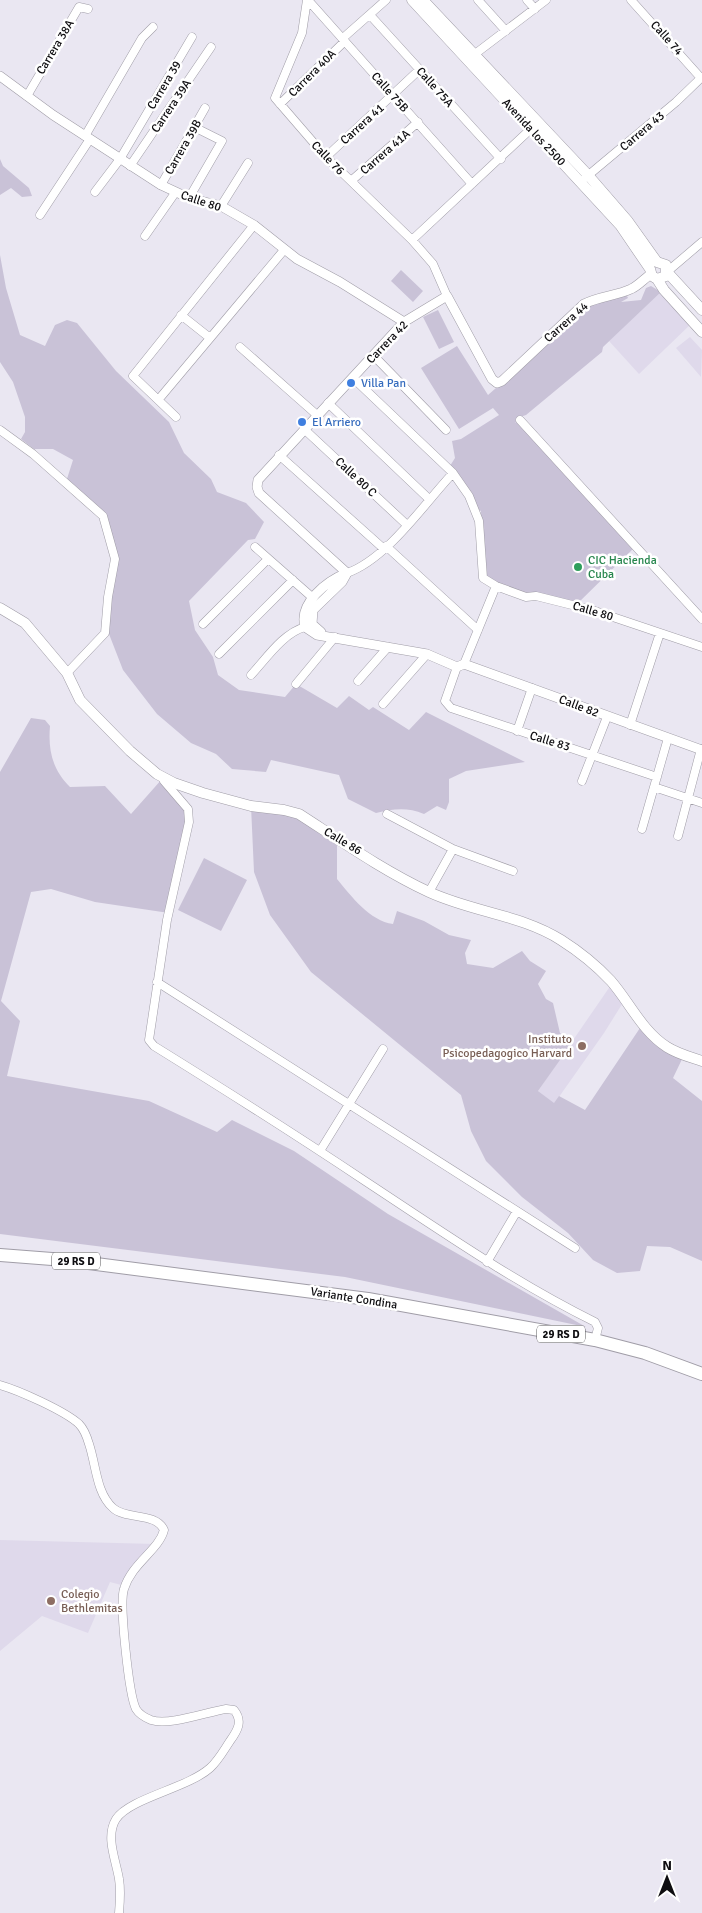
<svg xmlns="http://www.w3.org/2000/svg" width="702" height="1913" font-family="Signika,sans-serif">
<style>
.built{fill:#dfd9eb}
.green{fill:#c9c2d7}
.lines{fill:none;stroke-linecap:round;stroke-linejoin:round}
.minor-casing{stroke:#a09da7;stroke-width:9}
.tertiary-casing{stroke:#a09da7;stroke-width:10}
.secondary-casing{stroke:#a09da7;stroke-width:11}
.trunk-casing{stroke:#a09da7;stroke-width:14}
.minor{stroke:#fff;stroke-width:8}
.tertiary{stroke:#fff;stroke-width:9}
.secondary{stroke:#fff;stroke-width:10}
.trunk{stroke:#fff;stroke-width:12}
.shop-dot{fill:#3f7fe0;stroke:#fff;stroke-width:2}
.leisure-dot{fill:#2e9e5b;stroke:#fff;stroke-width:2}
.education-dot{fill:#8d6e63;stroke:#fff;stroke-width:2}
.labels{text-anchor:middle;stroke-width:5;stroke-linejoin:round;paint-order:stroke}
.shield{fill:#fff;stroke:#565658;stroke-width:1}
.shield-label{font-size:11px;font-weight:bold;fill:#0e0d10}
.street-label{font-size:12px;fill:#0e0d10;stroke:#fff}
.shop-label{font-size:12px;fill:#366cbe;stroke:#fff;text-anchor:start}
.leisure-label{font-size:12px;fill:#27864d;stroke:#fff;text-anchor:start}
.education-label{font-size:12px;fill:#785e54;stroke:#fff;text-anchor:end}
</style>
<rect width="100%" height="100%" fill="#eae7f2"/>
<!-- built -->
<path class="built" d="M661 292 693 322 639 374 609 341Z
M690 337 702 350 701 377 676 348Z
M611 985 624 1001 604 1033 554 1104 538 1091Z
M0 1540 156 1544 125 1586 110 1582 88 1633 42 1616 0 1651Z"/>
<!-- green -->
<path class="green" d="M0 159 3 166 29 188 32 196 22 197 11 188 0 195Z
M0 255 6 288 20 335 45 346 55 325 67 320 77 323 116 371 169 422 184 453 211 479 217 492 246 503 264 522 255 539 248 540 189 601 195 630 213 657 218 675 239 690 285 697 296 684 337 708 349 696 369 710 373 707 409 730 426 712 525 762 466 771 449 779V802L446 810 437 806 424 814C407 807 393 809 376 813L348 799 339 775 271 760 266 772 232 769 216 754 191 743 157 714 123 670 109 634 108 597 115 559 108 518 66 482 73 460 53 449H34L21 439 25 432V417L13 382 0 362Z
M401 270 423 291 413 302 391 281Z
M651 286 661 292 603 347 602 352 526 415 520 417 515 423 520 420 636 546 575 606 526 597 483 578 481 511 475 508 448 469 455 458 452 441 461 439 499 415 493 408 459 429 421 368 457 346 488 395 592 304 605 300H613L611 296 624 290 628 298 621 302 641 300 646 288Z
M438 310 454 342 439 349 423 317Z
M31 718 45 720 50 726C48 750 52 769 70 787L105 786 131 814 162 779 188 813 169 913 95 902 51 889 31 892 1 1001 20 1021 7 1076 149 1101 217 1132 232 1120 294 1151 388 1214 586 1327 345 1277 0 1234V772Z
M251 806 299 814 337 838V879C351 896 370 921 393 924L397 911 424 921 449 935 471 940 465 953 467 964 493 968 522 951 530 961 546 971 538 984 546 999 553 1003 560 1033 572 1043 538 1091 554 1103 559 1096 585 1110 642 1025 684 1055 673 1078 702 1101V1261L670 1247 647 1246 640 1271 617 1273 593 1260 568 1233 522 1197 486 1161 471 1131 461 1095 311 972 270 915 254 872Z
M204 858 247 880 221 931 178 910Z"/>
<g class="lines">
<defs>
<path id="minor" d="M307 0 302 33 275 98 326 157 412 240 433 264 447 296
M308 0 472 184
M478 0 506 31
M527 0 535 9
M370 15 501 159
M343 38 386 0
M475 54 546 0
M27 96 79 7 88 9
M280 104 345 41
M85 136 142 38 153 27
M326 157 419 70
M130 166 211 47
M585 178 676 102 701 78 631 0
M351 181 418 122
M161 185 205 108
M95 192 120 159 192 37
M189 198 222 141 196 128
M221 206 248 163
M40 215 90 139
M145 236 175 193
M412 240 535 125
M668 271 702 242
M181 315 210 338
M240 347 317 415
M374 356 446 430
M353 378 453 473 469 496 479 521 483 578 496 586 526 597 536 596 592 610 702 647
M159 399 284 250
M328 403 429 499
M176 417 133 376 254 225
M520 420 702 619
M304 429 407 525
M0 430 33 454 103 516 115 559 108 597 105 633 67 673
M279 455 384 549
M386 546 478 630
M255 547 313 598
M347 573C387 559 424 504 453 473
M203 624 268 559
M219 654 293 580
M464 664 496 586
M457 667 445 701 451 708 657 777
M251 675C266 659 283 633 305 627
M358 681 388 647
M296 684 335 637
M383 704 427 654
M630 725 660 633
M517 731 532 688
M164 781 188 809 189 822 167 920 149 1040 154 1046C225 1090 296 1135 365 1181 441 1231 514 1282 595 1322L598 1328 595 1340
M582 781 607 717
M654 787 702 803
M387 814 453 849 513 871
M642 829 668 738
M678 836 701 749
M429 892 453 849
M157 982 575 1248
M320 1151 383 1049
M487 1262 517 1211
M0 1385C18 1390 65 1411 79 1424 84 1429 87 1437 89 1444 96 1464 96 1493 113 1508 126 1520 156 1512 164 1530 159 1550 132 1563 124 1589 119 1604 129 1695 136 1709 139 1714 146 1718 151 1720 169 1726 207 1712 226 1709L234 1710C243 1721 238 1730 230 1741 224 1750 218 1761 210 1768 188 1788 130 1798 116 1819 105 1837 116 1860 119 1879 121 1890 120 1901 119 1913"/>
<path id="tertiary" d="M0 76 53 115 161 185 189 198 221 206 254 225 297 259 340 282 404 322
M347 573 259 493 257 487 258 480 404 322 447 296 492 379 497 383 502 381 584 304C599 296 616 296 631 289 638 286 645 278 651 274
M347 573C327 581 298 603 305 627L317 635 427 654 457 667 464 664 702 750
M321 632 312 624 313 610 342 582 347 573"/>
<path id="secondary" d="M412 0 620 225 650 269 652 276 657 279 664 290 702 332
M423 0 588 175 627 220 657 262 666 265V276L657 279
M668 273 702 310
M0 608 25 623 67 673 80 700 130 751 157 774 174 783 203 793 251 806 284 810 299 814C341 841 384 871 429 892 472 912 522 915 561 940 580 952 596 965 611 981 630 1003 642 1031 667 1047 678 1054 690 1057 702 1061"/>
<path id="trunk" d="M0 1255 65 1260 368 1299 595 1340 645 1353 702 1374"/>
</defs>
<!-- minor casing -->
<use href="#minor" class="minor-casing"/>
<!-- tertiary casing -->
<use href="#tertiary" class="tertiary-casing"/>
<!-- secondary casing -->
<use href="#secondary" class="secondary-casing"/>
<!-- trunk casing -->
<use href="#trunk" class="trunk-casing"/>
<!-- minor -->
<use href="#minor" class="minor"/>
<!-- tertiary -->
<use href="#tertiary" class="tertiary"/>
<!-- secondary -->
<use href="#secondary" class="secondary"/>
<!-- trunk -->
<use href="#trunk" class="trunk"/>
</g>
<!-- markers -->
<g class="shop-dot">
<circle cx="351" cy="383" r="5"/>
<circle cx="302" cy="422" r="5"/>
</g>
<circle class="leisure-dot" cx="578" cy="567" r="5"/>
<g class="education-dot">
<circle cx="582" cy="1046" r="5"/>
<circle cx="51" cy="1601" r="5"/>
</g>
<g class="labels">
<!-- shield labels -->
<g class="shield">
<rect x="52" y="1252.5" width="48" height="17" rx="4"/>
<rect x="537" y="1325.5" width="48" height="17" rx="4"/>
</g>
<g class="shield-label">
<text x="76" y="1265">29 RS D</text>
<text x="561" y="1338">29 RS D</text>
</g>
<!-- street labels -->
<g class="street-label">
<text transform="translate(667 38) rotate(48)" y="4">Calle 74</text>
<text transform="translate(55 47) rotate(-59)" y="4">Carrera 38A</text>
<text transform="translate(312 73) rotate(-45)" y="4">Carrera 40A</text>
<text transform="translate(164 85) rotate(-59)" y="4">Carrera 39</text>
<text transform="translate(435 87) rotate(48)" y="4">Calle 75A</text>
<text transform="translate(390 92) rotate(48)" y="4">Calle 75B</text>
<text transform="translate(171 106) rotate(-56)" y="4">Carrera 39A</text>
<text transform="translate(362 124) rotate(-42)" y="4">Carrera 41</text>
<text transform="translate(642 131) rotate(-40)" y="4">Carrera 43</text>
<text transform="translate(534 132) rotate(47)" y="4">Avenida los 2500</text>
<text transform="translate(183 147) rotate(-60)" y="4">Carrera 39B</text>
<text transform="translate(385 152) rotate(-41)" y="4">Carrera 41A</text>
<text transform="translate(328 158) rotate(46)" y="4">Calle 76</text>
<text transform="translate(201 201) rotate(18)" y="4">Calle 80</text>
<text transform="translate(566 322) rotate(-41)" y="4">Carrera 44</text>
<text transform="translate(387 342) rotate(-46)" y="4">Carrera 42</text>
<text transform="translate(356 477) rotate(43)" y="4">Calle 80 C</text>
<text transform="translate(593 611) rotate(16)" y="4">Calle 80</text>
<text transform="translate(579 706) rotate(21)" y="4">Calle 82</text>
<text transform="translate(550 741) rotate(17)" y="4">Calle 83</text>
<text transform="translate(343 841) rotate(31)" y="4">Calle 86</text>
<text transform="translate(354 1298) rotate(9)" y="4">Variante Condina</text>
</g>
<!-- shop labels -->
<g class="shop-label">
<text x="361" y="387">Villa Pan</text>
<text x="312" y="426">El Arriero</text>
</g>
<!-- leisure labels -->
<g class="leisure-label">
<text x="588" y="564">CIC Hacienda<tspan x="588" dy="14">Cuba</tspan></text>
</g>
<!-- education labels -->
<g class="education-label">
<text x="572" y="1043">Instituto<tspan x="572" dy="14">Psicopedagogico Harvard</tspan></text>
<text x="61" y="1598" text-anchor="start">Colegio<tspan x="61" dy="14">Bethlemitas</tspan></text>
</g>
</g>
<!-- north arrow -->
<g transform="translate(667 1878)" stroke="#ffffff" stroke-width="4" paint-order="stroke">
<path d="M0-4L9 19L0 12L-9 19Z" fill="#0e0d10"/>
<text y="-8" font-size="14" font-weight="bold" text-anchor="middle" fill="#0e0d10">N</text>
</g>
</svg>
